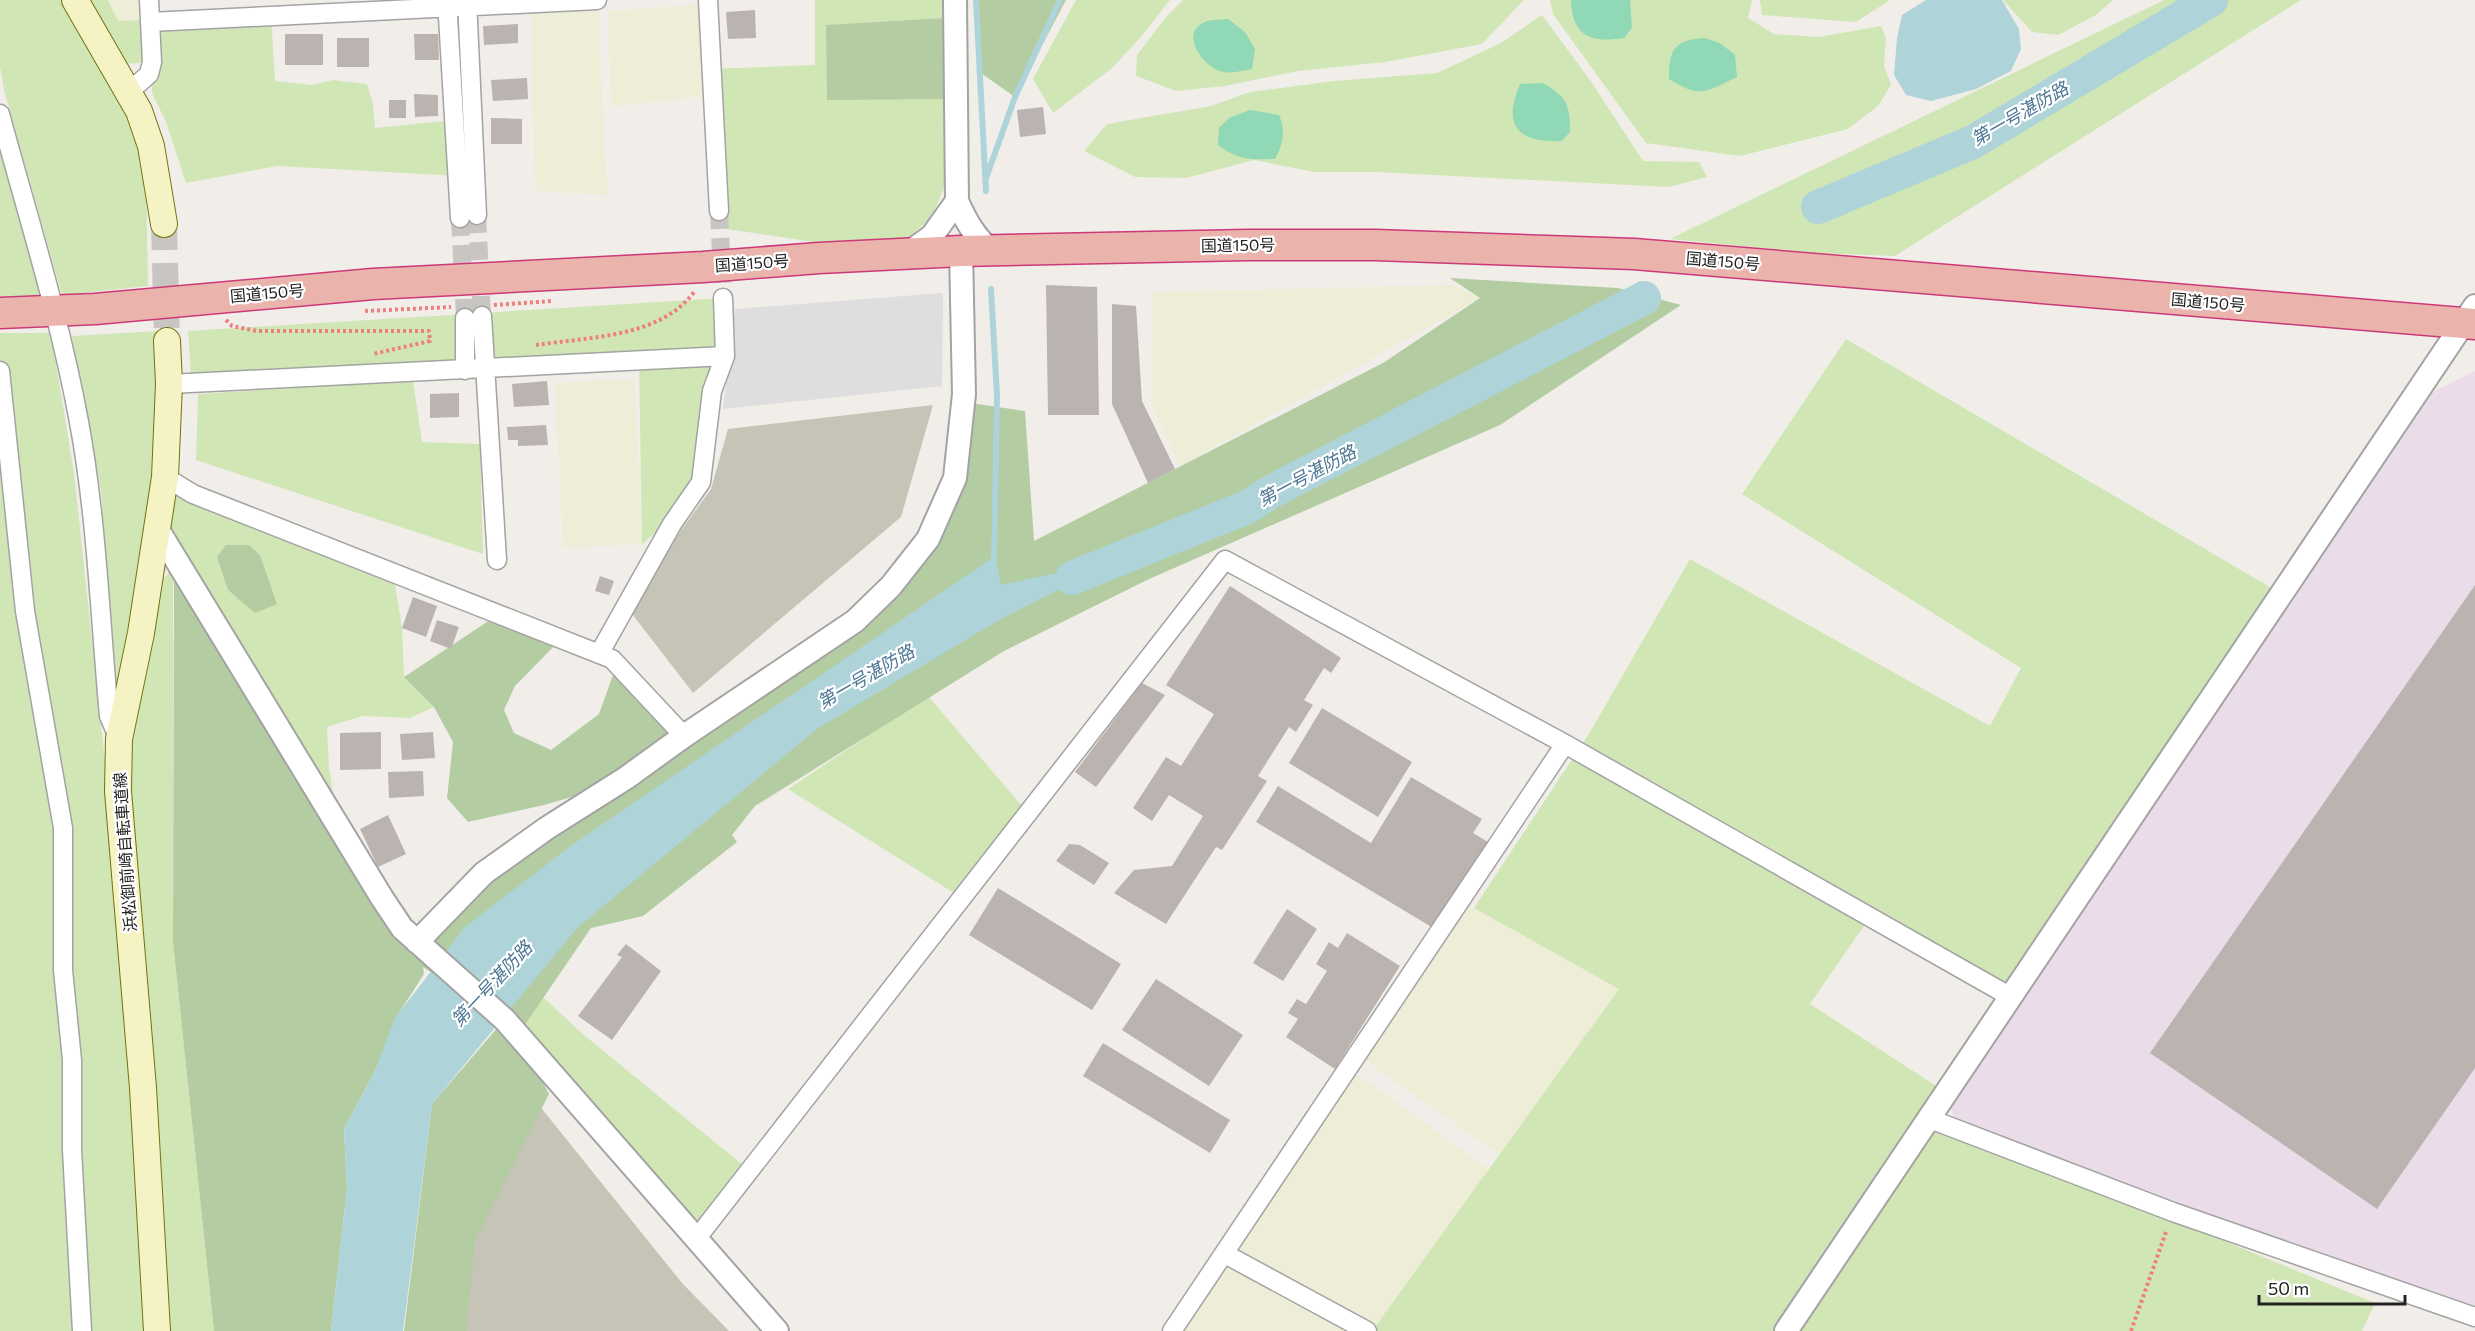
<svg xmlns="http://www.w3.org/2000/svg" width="2475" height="1331" font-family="Commissioner,'Noto Sans JP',sans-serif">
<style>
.industrial{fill:#eadce8}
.construction{fill:#c5c4b6}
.farmland{fill:#eeedd7}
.grass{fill:#d1e6b5}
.forest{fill:#b3cca2}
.pitch{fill:#90d8b6}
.parking{fill:#dedede}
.water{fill:#aed4da}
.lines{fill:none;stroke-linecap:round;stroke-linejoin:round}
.stream{stroke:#aed4da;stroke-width:6}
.river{stroke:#aed4da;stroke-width:34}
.building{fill:#bbb3af}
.minor-tunnel{stroke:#c8c5c2;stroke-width:18;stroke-dasharray:18 9;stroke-linecap:butt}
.secondary-tunnel{stroke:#c8c5c2;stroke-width:26;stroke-dasharray:26 13;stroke-linecap:butt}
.minor-casing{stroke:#a3a3a3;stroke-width:21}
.tertiary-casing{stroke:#a3a3a3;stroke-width:26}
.secondary-casing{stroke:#71720f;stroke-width:28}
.trunk-casing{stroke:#cc3979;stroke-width:33}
.path{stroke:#ee7f7e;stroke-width:4;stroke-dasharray:3 3;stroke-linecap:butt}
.minor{stroke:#fff;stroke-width:18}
.tertiary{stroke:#fff;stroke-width:22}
.secondary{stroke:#f5f3c4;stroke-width:26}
.trunk{stroke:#eab4ac;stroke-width:30}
.labels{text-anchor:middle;stroke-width:4.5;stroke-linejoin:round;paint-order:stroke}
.street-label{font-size:16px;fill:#222;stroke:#fff}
.water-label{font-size:18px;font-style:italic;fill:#4c7693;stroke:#fff}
</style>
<rect width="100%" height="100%" fill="#f1eeea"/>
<!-- industrial -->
<path class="industrial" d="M2475 371V1307L2466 1311 1956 1123 1950 1107 2431 393Z"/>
<!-- construction -->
<path class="construction" d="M933 405 901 517 693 693 626 606 711 489 728 429Z
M538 1104 682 1283 729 1331H460L479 1218Z"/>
<!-- farmland -->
<path class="farmland" d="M108 0H149L150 22 118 21Z
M708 4 713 95 611 107 608 11Z
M599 7 603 123 608 195 535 191 531 10Z
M1451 285 1480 298 1180 466 1151 404 1152 292Z
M635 379 642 544 563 548 555 383Z
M1461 901 1619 989 1499 1155 1358 1055Z
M1349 1068 1489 1169 1372 1331H1172Z"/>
<!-- grass -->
<path class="grass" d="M0 0H62L122 97 146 173 148 286 62 295 4 90 0 67Z
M85 0H108L118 21 271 16 275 81 312 85 333 80 367 84 373 104 375 128 455 120 459 176 277 166 186 183 166 122 152 93V62L124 64Z
M815 0H946L944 18 826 26 946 99V182L932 217 908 238 814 242 720 228 725 190 711 69 815 65Z
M1076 0H1170L1139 39 1112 68 1053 113 1033 79Z
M1183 0H1524L1482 44 1385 62 1298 71 1225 86 1176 91 1136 76 1137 55 1166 17Z
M1550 0H1752L1748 18 1774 34 1819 37 1881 26 1886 38 1884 66 1891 85 1878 106 1848 129 1740 156 1646 143 1553 14Z
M1760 0H1890L1856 22 1762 15Z
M2003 0H2113L2096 15 2058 35 2032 32Z
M2164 0H2301L1895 256 1813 253 1670 239Z
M1542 15 1590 80 1643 161 1699 162 1707 177 1669 187 1375 172H1314L1254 160 1186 178 1135 177 1084 151 1107 124 1211 106 1250 92 1334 81 1437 73 1501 43Z
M0 143 41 299 0 301Z
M723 298 701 482 682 510 642 544 639 360 679 357 191 374 188 331Z
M159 331 156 452 117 693 101 491 72 336Z
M0 333H51L74 473 108 789 126 773 159 584 173 567V942L214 1331H0Z
M1846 339 2282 594 2011 997 1870 917 1810 1004 1947 1093 1930 1120 2375 1303 2362 1331H1372L1619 989 1474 908 1590 732 1690 559 1990 726 2021 668 1742 494Z
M413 381 422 442 480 444 483 554 196 460 198 394Z
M173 482 393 572 402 628 404 676 434 707 410 718 363 716 327 727 329 766 337 823 165 541Z
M928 696 1028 813 962 898 788 789Z
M532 987 584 1035 750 1171 697 1238 505 1020Z"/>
<!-- forest -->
<path class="forest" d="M975 0H1066L1015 97 978 71Z
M944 18 946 99 827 100 826 25Z
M1450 278 1618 288 1681 305 1500 425 1147 580 1004 651 755 806 732 835 737 842 643 916 591 928 518 1035 549 1094 475 1241 466 1331H404L432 1104 504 1020 423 967 424 974 401 1010 376 1069 344 1129 347 1188 331 1331H214L173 942 174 575 417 942 421 960V945L490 871 613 785 544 805 468 822 447 798 453 742 434 707 404 677 499 614 561 639 515 686 504 710 514 733 551 750 599 714 617 664 676 728 892 591 934 525 963 402 1025 411 1034 541 1383 363 1480 298Z
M226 545H249L260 555 277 604 255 613 228 590 217 557Z"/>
<!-- pitch -->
<path class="pitch" d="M1571 0H1630L1632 28 1624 38C1592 43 1572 37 1571 0Z
M1228 19 1245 32 1255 49 1252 69C1244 70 1232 74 1224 72 1207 70 1180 38 1201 24 1208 19 1219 20 1228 19Z
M1705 38 1720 43 1735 55 1737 77C1705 92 1701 99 1669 79 1669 49 1674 40 1705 38Z
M1543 83C1567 97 1570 104 1570 132L1562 141C1518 143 1502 126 1520 84Z
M1250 110 1279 115C1286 131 1283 144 1275 159 1251 160 1238 160 1218 145L1219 128 1229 118Z"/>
<!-- parking -->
<path class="parking" d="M943 293 942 386 723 409 735 309Z"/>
<!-- water -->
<path class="water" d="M1926 0H2002L2019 29 2021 49 2011 71 1976 89 1931 101 1906 95 1894 75 1897 38 1902 15Z
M995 556 1001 585 1115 561 1001 619 817 729 577 928 432 1104 403 1331H331L347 1188 344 1129 376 1069 395 1018 465 927 572 845Z"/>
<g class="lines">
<!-- stream -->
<path class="stream" d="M976 0 986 191
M985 181 1015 97 1060 0
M991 289 997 396 994 564"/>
<!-- river -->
<path class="river" d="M1818 207 1973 142 2211 0
M1072 578 1247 507 1269 493 1644 298"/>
</g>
<!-- building -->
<path class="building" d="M755 10 756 38 728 39 726 12Z
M518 24V43L484 45 483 26Z
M285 34H323V65H285Z
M414 34H438L439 60H415Z
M337 38H369V67H337Z
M527 78 528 99 493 101 491 80Z
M414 94 438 95V116L415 117Z
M389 100H406V118H389Z
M1043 107 1046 134 1020 137 1017 110Z
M491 118 522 119V144H491Z
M1046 285 1097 287 1099 415H1048Z
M1112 304 1136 306 1142 401 1175 469 1148 483 1112 404Z
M547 381 549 405 514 407 512 384Z
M459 393V417L430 418V394Z
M546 425 548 445 518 446V440H508L507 427Z
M600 576 614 581 609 595 595 591Z
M2475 585V1068L2377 1209 2150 1053Z
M1230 586 1341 658 1331 673 1324 668 1304 700 1313 705 1296 732 1289 727 1258 776 1267 781 1222 850 1216 847 1166 924 1114 893 1134 870 1172 866 1203 816 1169 795 1152 821 1133 808 1166 757 1181 766 1214 714 1166 685Z
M413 597 437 606 426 637 402 628Z
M437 620 459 627 451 649 430 641Z
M1142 683 1165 695 1096 787 1075 772Z
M1322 708 1412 762 1378 817 1289 763Z
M381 732V769L340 770V733Z
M433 732 435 758 402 760 400 734Z
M423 771 424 796 389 798 388 772Z
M1411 777 1482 819 1473 833 1488 842 1435 929 1256 822 1278 786 1371 843Z
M388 815 406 854 378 867 360 829Z
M1069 844 1080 845 1109 863 1094 885 1056 861Z
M998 888 1121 964 1092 1010 969 935Z
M1287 909 1317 929 1283 981 1253 963Z
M1347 933 1400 966 1335 1069 1286 1037 1298 1019 1288 1013 1297 999 1306 1004 1327 971 1316 964 1329 942 1338 948Z
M626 944 661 971 612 1040 578 1016 622 957 617 955Z
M1156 979 1243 1035 1209 1086 1122 1030Z
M1103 1043 1230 1120 1210 1153 1083 1076Z"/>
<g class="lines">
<!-- minor-tunnel -->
<path class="minor-tunnel" d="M719 211 723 298
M477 215 482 316
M460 218 465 318"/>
<!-- secondary-tunnel -->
<path class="secondary-tunnel" d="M164 224 167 341"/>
<defs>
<path id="minor" d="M447 0 460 218
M467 0 477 215
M708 0 719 211
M150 22 597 0
M129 92 149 74 152 62 149 0
M0 114C28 217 60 318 79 422 97 519 100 619 109 716L119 739
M482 316 497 560
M465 318V370
M0 371 25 611 63 828V970L72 1060V1150L82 1331
M169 384 725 356
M165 477 193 494 612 659 684 736
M599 654 672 524 701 482 712 391 725 356 723 298
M1930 1119 2173 1212 2475 1317
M697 1238 1225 560 1565 744 2011 997
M1225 1254 1367 1331
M1172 1331 1565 744"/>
<path id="tertiary" d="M955 0 957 201C966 221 974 236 991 251
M907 254 932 236 957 201
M158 530 382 898 402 928 505 1020 777 1331
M417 942 484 873 547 828 626 778 684 736 855 621 891 586 928 539 955 478 964 394 961 251
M1786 1331 2475 306"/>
<path id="secondary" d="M75 0 139 111 151 146 164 224
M157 1331 143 1088 118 791 119 739 141 633 165 477 169 384 167 341"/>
<path id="trunk" d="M0 313 95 309 373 284 703 267 819 258 961 251 1248 245H1375L1634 254 2475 324"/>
</defs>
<!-- minor casing -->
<use href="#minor" class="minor-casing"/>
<!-- tertiary casing -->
<use href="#tertiary" class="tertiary-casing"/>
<!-- secondary casing -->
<use href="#secondary" class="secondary-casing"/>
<!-- trunk casing -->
<use href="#trunk" class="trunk-casing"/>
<!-- path -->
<path class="path" d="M494 305 552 301
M365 311 451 307
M226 320 232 326 257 331H429L430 341 373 354
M536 345C588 337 660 338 694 292
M2131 1331 2167 1229"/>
<!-- minor -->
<use href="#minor" class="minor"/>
<!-- tertiary -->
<use href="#tertiary" class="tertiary"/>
<!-- secondary -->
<use href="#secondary" class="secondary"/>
<!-- trunk -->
<use href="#trunk" class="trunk"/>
</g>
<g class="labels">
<!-- street labels -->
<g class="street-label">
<text transform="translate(1238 245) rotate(-1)" y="6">国道150号</text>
<text transform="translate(1723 261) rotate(5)" y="6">国道150号</text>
<text transform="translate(752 263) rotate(-4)" y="6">国道150号</text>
<text transform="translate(267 293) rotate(-5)" y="6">国道150号</text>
<text transform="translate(2208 302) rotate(5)" y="6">国道150号</text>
<text transform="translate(125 852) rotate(-94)" y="6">浜松御前崎自転車道線</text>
</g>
<!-- water labels -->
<g class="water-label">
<text transform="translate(2020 114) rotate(-30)" y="6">第一号湛防路</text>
<text transform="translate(1307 476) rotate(-28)" y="6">第一号湛防路</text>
<text transform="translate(866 677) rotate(-30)" y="6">第一号湛防路</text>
<text transform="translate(492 984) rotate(-47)" y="6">第一号湛防路</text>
</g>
</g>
<!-- scale -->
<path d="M2259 1295v9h146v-9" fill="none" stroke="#222222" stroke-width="3"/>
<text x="2268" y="1295" font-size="18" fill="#222222" stroke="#ffffff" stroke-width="4.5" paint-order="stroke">50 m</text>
</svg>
